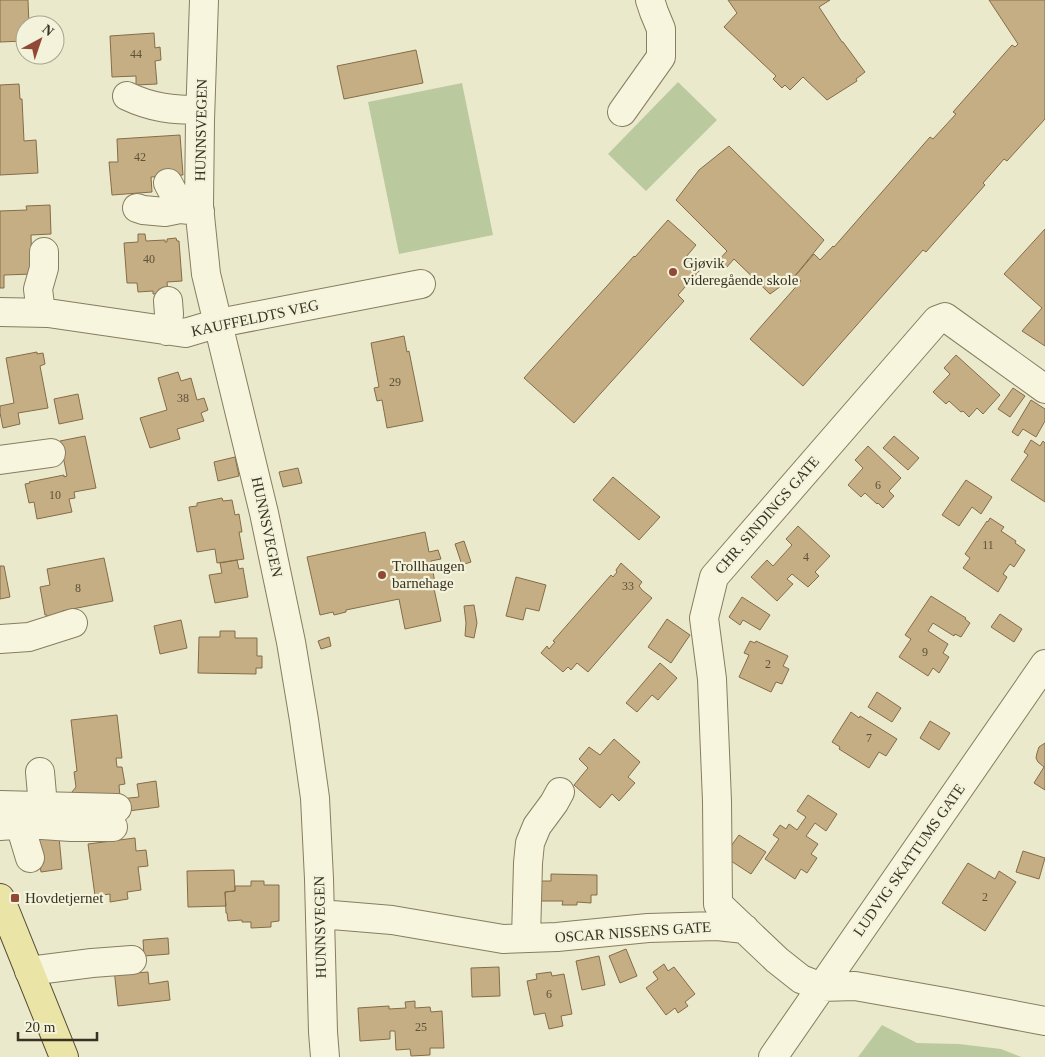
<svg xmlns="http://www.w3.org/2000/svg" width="1045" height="1057" font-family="'Times New Roman',serif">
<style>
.green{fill:#bbc99f}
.building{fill:#c6ae84;stroke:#846d48}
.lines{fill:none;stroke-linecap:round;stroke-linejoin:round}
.minor-casing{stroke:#877d60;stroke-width:30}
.major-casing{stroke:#564b34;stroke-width:30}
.minor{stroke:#f7f5de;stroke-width:28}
.major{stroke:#eae4a7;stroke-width:28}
.poi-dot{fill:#914936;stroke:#f3f2da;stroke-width:2}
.labels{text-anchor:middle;stroke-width:4.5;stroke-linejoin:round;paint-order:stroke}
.number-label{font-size:12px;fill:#5c513a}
.street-label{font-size:15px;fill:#393222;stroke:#f3f2da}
.poi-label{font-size:15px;fill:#393222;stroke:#f3f2da;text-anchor:start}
</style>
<rect width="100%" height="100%" fill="#ebe9cb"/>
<!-- green -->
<path class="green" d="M678 82 717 120 646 191 608 154Z
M462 83 493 235 399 254 368 102Z
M882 1025 917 1043 959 1044 1001 1049 1021 1057H858Z"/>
<!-- building -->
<path class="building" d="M0 0H28L29 25H25V41L0 42Z
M728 0H830L819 7 842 42H843L865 72 856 79 857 81 827 100 803 77 790 90 785 85 782 88 773 79 776 76 724 27 737 13Z
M989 0H1045V119L1007 161 1004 159 983 183 985 185 926 252 923 250 803 386 750 339 801 281 795 276 814 254 820 260 833 246 834 247 930 137 933 139 956 114 953 112 1012 45 1015 47 1018 44Z
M154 33 155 48 160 47 161 60 155 61 157 84 136 85V76L112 77 110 36Z
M416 50 423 83 344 99 337 66Z
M19 84 20 99H22L24 141 36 140 38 173 0 175V85Z
M180 135 183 175 151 177 152 192 112 195 109 162H118L117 139Z
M729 146 824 240 795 276 770 294 734 259 726 268 718 261 727 251 676 200 699 170Z
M50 205 51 234 31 235 32 274 4 275V288H0V211L27 210 26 206Z
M668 220 696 245 686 257 700 270 678 295 684 301 574 423 524 378 634 256 635 257Z
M1045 229V346L1022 331 1042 308 1004 274Z
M138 234H145L146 241 165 240V242H167V239L176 238 177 241H179L182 281 167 282 168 293 153 294V291L138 292 137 283H127L124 243 138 242Z
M404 336 407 352 409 351 423 421 387 428 382 400 377 401 374 388 379 387 371 343Z
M37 352V354L43 353 45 364 40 366 48 408 18 413 20 424 3 428 0 413V406L14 403 6 358Z
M956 355 1000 395 983 414 977 408 969 417 963 411 961 412 949 401 946 404 933 392 950 374 944 368Z
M178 372 181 381 191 378 197 400 204 398 208 410 201 413 204 421 177 429 180 439 150 448 140 418 167 410 158 378Z
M1013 388 1025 396 1010 417 998 409Z
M78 394 83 419 59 424 54 399Z
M1031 400 1045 409V421L1036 437 1023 429 1018 436 1012 432Z
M85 436 96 488 74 492 75 498 69 499 72 512 37 519 34 502 29 503 25 484 30 483 29 482 64 475V477L67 476 60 441Z
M894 436 919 458 908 470 883 448Z
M1031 440 1040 446 1043 441 1045 443V502L1011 480 1028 455 1024 452Z
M868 446 901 478 889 491 894 496 883 508 878 503 877 504 865 493 861 497 848 485 863 468 855 460Z
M235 457 239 476 218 481 214 462Z
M298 468 302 483 283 487 279 472Z
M613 477 660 517 639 540 593 500Z
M966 480 992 497 981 514 972 507 959 526 942 515Z
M222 498 223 501 232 500 235 515 239 514 242 532H239L244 559 217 563 215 549 197 552 189 507 197 506V503Z
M990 518 1004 527 1001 531 1016 541 1015 543 1025 550 1014 567 1010 564 1003 574 1007 577 998 592 963 568 970 558 965 554 987 521 988 522Z
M798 526 830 556 815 572 819 576 808 587 792 574 787 579 793 584 777 601 751 577 767 560 773 566 792 545 786 539Z
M425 532 429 552 438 550 441 559 431 561 435 583 433 584 441 621 405 629 399 599 346 610V612L334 615 333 612 320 615 307 557Z
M464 541 471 562 462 565 455 544Z
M104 558 113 601 62 611V615L48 618 47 615H45L40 587 50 585 47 569Z
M237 560 239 569 243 568 248 597 215 603 209 575 222 573 220 563Z
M621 563 642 582 639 586 642 590 652 598 588 672 577 663 571 670 568 667 563 672 541 653 547 646 549 649 555 642 553 641 611 575 613 577 617 572 616 570Z
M0 566H4L10 597 0 599Z
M516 577 546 585 539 611 526 608 523 620 506 616Z
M931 596 966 618 965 619 970 623 961 637 955 634 954 636 933 623 928 631 948 644 943 653 949 657 939 673 933 668 928 676 899 657 911 639 905 635Z
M742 597 770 615 760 630 743 620 740 625 729 617Z
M474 605 477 623 474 638 465 636 466 623 464 606Z
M1000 614 1022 629 1014 642 991 627Z
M667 619 690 635 671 663 648 647Z
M181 620 187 648 160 654 154 626Z
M220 631H235V638H257V656H262V668H256V674L198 673 199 637H220Z
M329 637 331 646 321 649 318 641Z
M750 641 755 643 756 641 788 656 783 666 789 669 782 684 776 682 771 692 739 677 749 655 744 653Z
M660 663 677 678 658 700 652 695 637 712 626 703Z
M877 692 901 708 892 722 868 707Z
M851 712 859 718 860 716 897 739 886 756 879 752 869 768 839 749 840 747 832 742Z
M117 715 122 758H116L117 767H122L125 784 119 785 120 797 72 800V792L76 787 74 772 77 771 71 720Z
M930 721 950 733 939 750 920 738Z
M614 739 640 762 628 777 635 783 619 801 612 794 600 808 574 785 588 768 579 759 589 747 600 755Z
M1045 743V790L1034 783 1044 767 1038 762 1036 758 1037 753 1039 747Z
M156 781 159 807 121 812 120 799 139 797 137 784Z
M808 795 837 814 826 831 815 823 806 836 818 844 811 854 817 858 807 873 801 869 795 879 765 859 779 839 773 835 780 825 786 829 789 824 797 830 806 817 797 811Z
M739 835 766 852 751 874 731 861V846Z
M59 837 62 869 41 872 37 840Z
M135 838 136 851 146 850 148 866 138 867 141 890 127 892 128 899 110 902V894L95 896 88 844Z
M1023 851 1045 858 1039 879 1016 872Z
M968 863 995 879 999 871 1016 882 985 931 942 903Z
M234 870 235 891 225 892 226 906 188 907 187 871Z
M551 874 597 875V895H591V903L577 902V905H562L563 901H540V881H551Z
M251 881H264V885H279V921L271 922V927L251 928V922H242V920L228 921 227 913H226L225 892 235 891V886H251Z
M168 938 169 954 144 956 143 940Z
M626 949 637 976 620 983 609 956Z
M599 956 605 985 582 990 576 961Z
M664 964 668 971 674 967 695 994 685 1002 688 1006 678 1013 675 1008 666 1015 646 988 658 979 653 972Z
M135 966 136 973 148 972 149 984 168 981 170 1000 118 1006 114 969Z
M499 967 500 996 472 997 471 968Z
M551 972 552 976 564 974 572 1014 561 1016 563 1026 549 1029 545 1013 534 1015 527 981 537 979 536 974Z
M415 1001V1008L430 1007 431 1012 442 1011 444 1048H430V1055L411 1056 410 1049 396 1050 395 1031H390V1039L360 1041 358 1008 389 1006V1009L406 1008 405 1002Z"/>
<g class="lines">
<defs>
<path id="minor" d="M204 0 200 120 199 206 206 274 264 513 291 642 304 720 315 798 319 879 323 1032 325 1057
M127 96C152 108 173 110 200 110
M622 112 661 57V29L654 12 650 0
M168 183 182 209
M137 208 143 210 165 212 180 209 200 211
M0 312 48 313 185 333 219 323 421 284
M41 313 38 289 44 268V252
M167 331 169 314 168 301
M1045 389 945 317 937 320 714 577 704 618 712 679 717 801 718 904 777 960 801 979 821 987 855 986 945 1002 1045 1021
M0 460 51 453
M0 639 29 637 73 623
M40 772 43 806
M0 805 117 808
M20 825 30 858
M0 826 28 824 71 827H113
M320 914 392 920 503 939 557 937 648 928 717 926 745 929
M526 938 528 863 530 843 537 826 554 803 560 792
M29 971 92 963 132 960
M773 1057 1045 664"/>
<path id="major" d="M0 898 64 1057"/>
</defs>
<!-- minor casing -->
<use href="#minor" class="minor-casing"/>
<!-- major casing -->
<use href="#major" class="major-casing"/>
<!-- minor -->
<use href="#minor" class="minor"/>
<!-- major -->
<use href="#major" class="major"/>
</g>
<!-- markers -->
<g class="poi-dot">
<circle cx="673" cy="272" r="5"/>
<circle cx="382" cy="575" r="5"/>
<rect x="10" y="893" width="10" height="10" rx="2.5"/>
</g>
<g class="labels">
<!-- number labels -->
<g class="number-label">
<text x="136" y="58">44</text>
<text x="140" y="161">42</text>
<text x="149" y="263">40</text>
<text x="395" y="386">29</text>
<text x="183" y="402">38</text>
<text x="878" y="489">6</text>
<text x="55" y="499">10</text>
<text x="988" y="549">11</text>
<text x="806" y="561">4</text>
<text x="628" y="590">33</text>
<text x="78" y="592">8</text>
<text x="925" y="656">9</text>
<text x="768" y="668">2</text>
<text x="869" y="742">7</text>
<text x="985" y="901">2</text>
<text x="549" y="998">6</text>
<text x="421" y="1031">25</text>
</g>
<!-- street labels -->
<g class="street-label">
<text transform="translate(201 130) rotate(-89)" y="5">HUNNSVEGEN</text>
<text transform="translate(255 318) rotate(-12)" y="5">KAUFFELDTS VEG</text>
<text transform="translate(767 515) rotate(-49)" y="5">CHR. SINDINGS GATE</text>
<text transform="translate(267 527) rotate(78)" y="5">HUNNSVEGEN</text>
<text transform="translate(909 860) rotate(-55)" y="5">LUDVIG SKATTUMS GATE</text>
<text transform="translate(320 927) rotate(-91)" y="5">HUNNSVEGEN</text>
<text transform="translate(633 932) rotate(-4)" y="5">OSCAR NISSENS GATE</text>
</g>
<!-- poi labels -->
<g class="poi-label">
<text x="683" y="268">Gjøvik<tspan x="683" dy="17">videregående skole</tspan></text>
<text x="392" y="571">Trollhaugen<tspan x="392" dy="17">barnehage</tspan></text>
<text x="25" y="903">Hovdetjernet</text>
</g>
</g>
<!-- north arrow -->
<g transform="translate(40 40) rotate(40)"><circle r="24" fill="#f3f2da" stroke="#a9a590"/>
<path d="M0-4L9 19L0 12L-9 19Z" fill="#914936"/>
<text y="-8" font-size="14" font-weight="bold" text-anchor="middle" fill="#393222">N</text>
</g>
<!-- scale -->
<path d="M18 1032v8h79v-8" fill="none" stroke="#393222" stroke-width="2.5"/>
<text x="25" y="1032" font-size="15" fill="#393222" stroke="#f3f2da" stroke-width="4" paint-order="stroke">20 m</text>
</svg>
